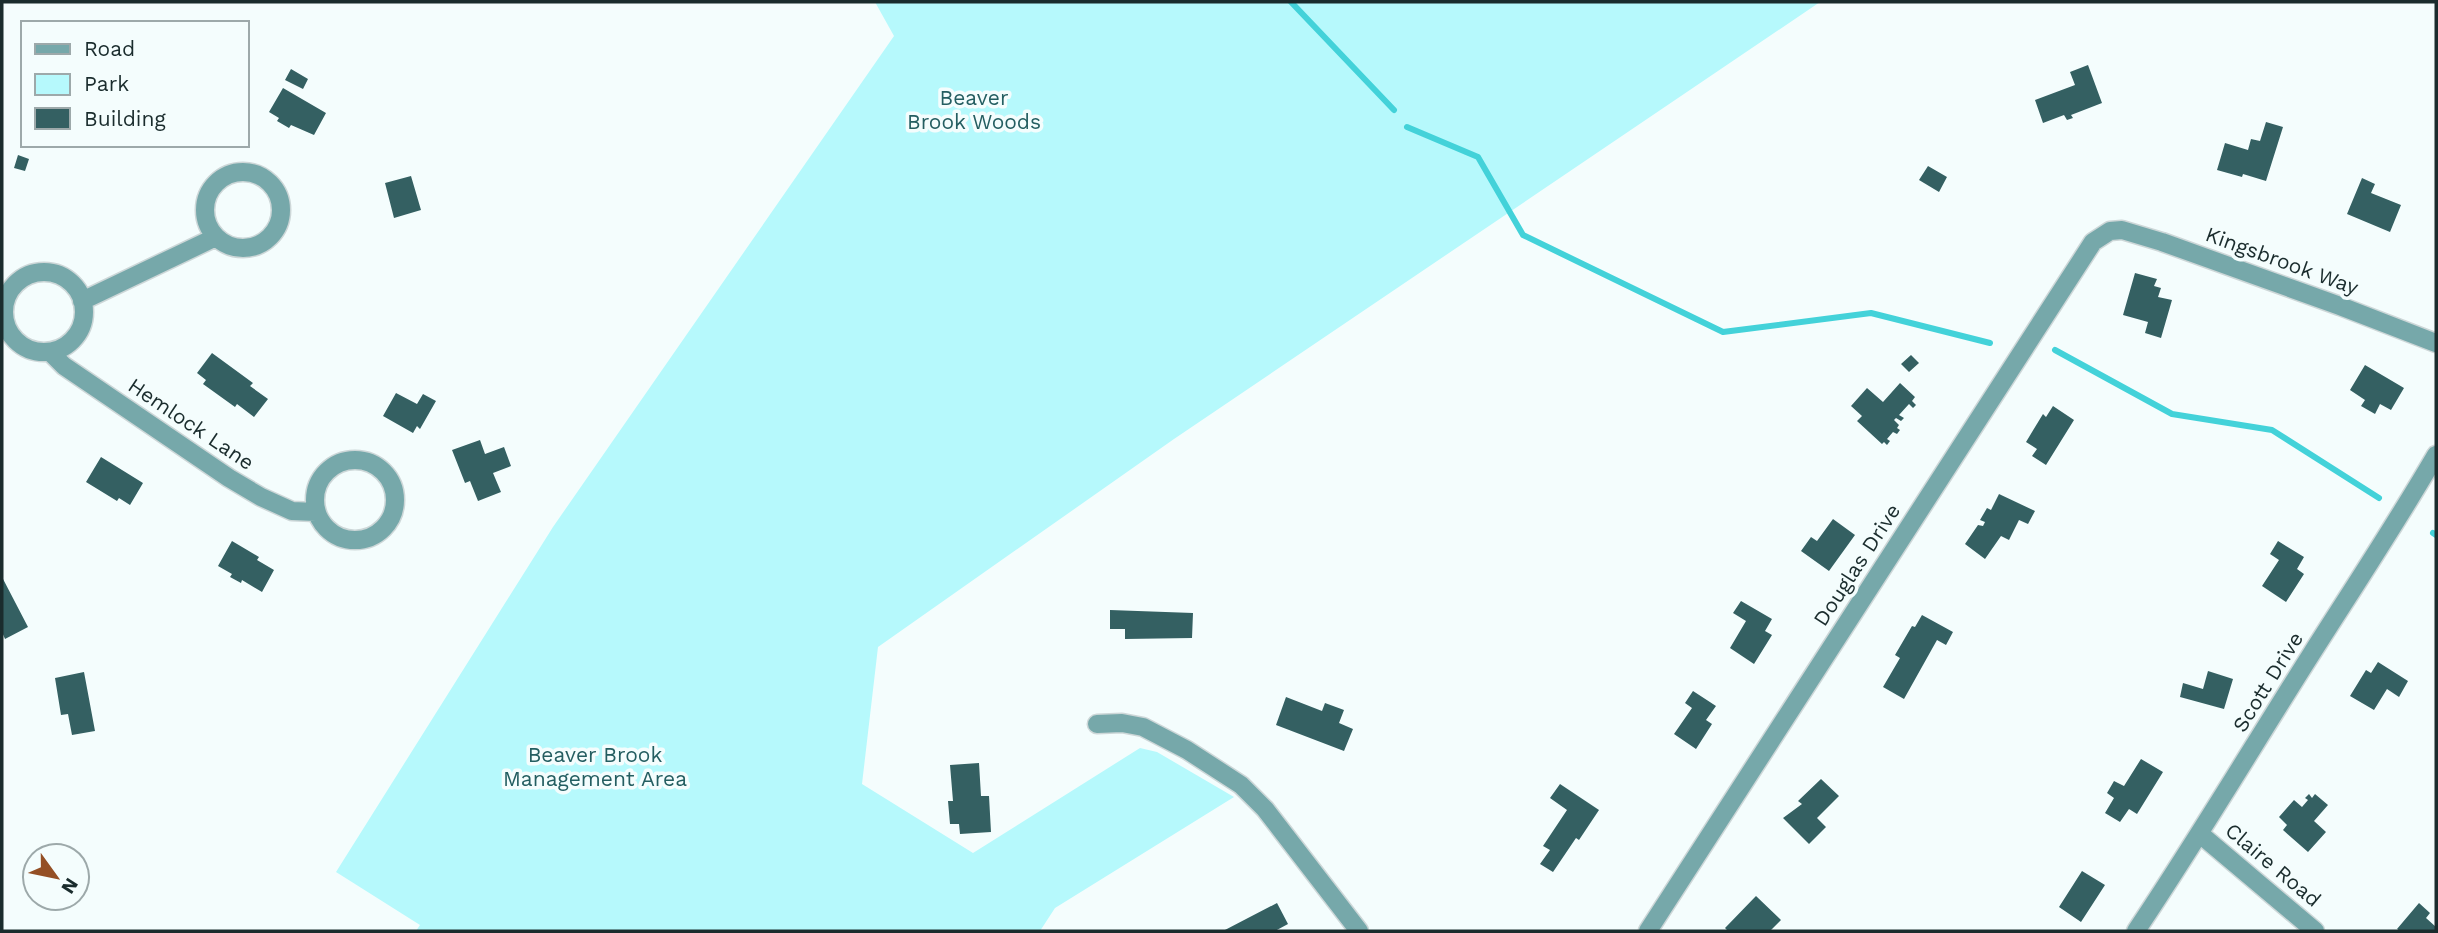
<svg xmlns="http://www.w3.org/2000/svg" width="2438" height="933" font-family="'Work Sans',sans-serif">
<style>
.green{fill:#b6f9fc}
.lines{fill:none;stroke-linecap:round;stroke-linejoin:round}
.stream{stroke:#43d2d9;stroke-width:6}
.building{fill:#346062}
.minor-casing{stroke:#cdd7d8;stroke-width:21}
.minor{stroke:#76a8aa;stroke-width:18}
.labels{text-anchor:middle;stroke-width:7;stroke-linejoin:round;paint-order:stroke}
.park-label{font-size:21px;fill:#245e61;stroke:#f4fdfd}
.street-label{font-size:21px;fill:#1a2c2d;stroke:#f4fdfd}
</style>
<rect width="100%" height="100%" fill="#f4fdfd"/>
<!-- green -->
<path class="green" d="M875 2H1820L1174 439 878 647 862 784 973 853 1140 748 1157 752 1234 797 1055 908 1040 931H416L420 925 336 872 553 527 894 36Z"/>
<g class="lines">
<!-- stream -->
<path class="stream" d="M1291 2 1394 110
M1407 127 1478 157 1523 235 1723 332 1871 313 1990 343
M2055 350 2172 414 2272 430 2379 498
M2433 533 2436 535"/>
</g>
<!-- building -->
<path class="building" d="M2088 65 2102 103 2071 115 2073 118 2067 120 2064 115 2043 123 2035 100 2075 85 2070 72Z
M291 69 308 79 303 89 285 80Z
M283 88 326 113 314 135 291 125 289 128 277 121 279 118 269 112Z
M2266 122 2283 127 2266 181 2243 174 2242 177 2217 170 2225 143 2248 150 2251 139 2260 141Z
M18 155 29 159 25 171 14 168Z
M1928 166 1947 177 1939 192 1919 180Z
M411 176 421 210 394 218 385 183Z
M2362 178 2375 184 2371 193 2401 205 2390 232 2347 214Z
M2135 273 2157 279 2154 286 2161 288 2158 297 2172 300 2161 338 2145 333 2148 322 2123 315Z
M212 353 253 383 250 386 268 399 254 417 237 404 235 407 203 384 206 380 197 373Z
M1911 355 1919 363 1909 372 1901 364Z
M2365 365 2404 388 2391 410 2380 404 2375 414 2361 406 2365 400 2350 390Z
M1900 383 1915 397 1912 401 1916 405 1913 408 1909 404 1899 415 1904 418 1901 421 1896 418 1894 420 1899 425 1897 428 1900 430 1897 434 1893 432 1887 439 1890 441 1887 445 1884 442 1882 444 1857 421 1862 416 1851 406 1867 388 1883 402Z
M396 393 417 404 423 394 436 401 420 429 417 426 413 433 383 416Z
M2053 406 2074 420 2046 465 2032 456 2037 449 2026 442 2043 414 2046 417Z
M480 440 485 454 504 447 511 466 493 473 501 492 478 501 470 481 465 483 452 450Z
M101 457 143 483 130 505 119 498 117 501 86 482Z
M1999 494 2035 511 2028 524 2019 520 2009 540 2001 536 1985 559 1965 544 1978 525 1983 526 1985 522 1980 520 1987 508 1991 510Z
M1833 519 1855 535 1829 571 1801 551 1811 537 1817 541Z
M232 541 259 557 257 560 274 570 262 592 242 580 241 583 230 577 232 574 218 566Z
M2278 541 2304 557 2297 569 2304 574 2286 602 2262 586 2279 560 2270 554Z
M2 577 28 627 5 639 2 632Z
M1741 601 1772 619 1765 631 1772 635 1754 664 1730 648 1746 621 1733 613Z
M1110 610 1193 613 1192 638 1125 639V629H1110Z
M1922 615 1953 632 1946 645 1937 640 1904 699 1883 687 1900 658 1895 655 1912 626 1915 627Z
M2378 662 2408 681 2399 697 2387 689 2374 710 2350 696 2366 670 2371 673Z
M2208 671 2233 679 2224 709 2180 697 2183 683 2203 689Z
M84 672 95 731 72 735 68 714 61 715 55 678Z
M1693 691 1716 706 1706 720 1712 724 1696 749 1674 734 1692 708 1685 703Z
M1286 697 1322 711 1325 703 1344 710 1339 723 1353 729 1344 751 1276 725Z
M2141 759 2163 772 2137 814 2129 809 2120 822 2105 813 2114 798 2107 793 2114 781 2124 786Z
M979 763 981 796H989L991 832 960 834 959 824H950L948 801H953L950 765Z
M1821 779 1839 796 1817 818 1826 827 1809 844 1783 818 1802 804 1798 801Z
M1560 784 1599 810 1579 840 1576 838 1553 872 1540 864 1550 850 1543 846 1567 810 1550 798Z
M2309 794 2312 798 2315 794 2328 805 2314 821 2326 832 2308 852 2283 830 2287 825 2279 817 2294 800 2302 807 2308 800 2305 798Z
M2082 871 2105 885 2081 922 2059 907Z
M1756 896 1781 920 1770 931H1728L1725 928Z
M1277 903 1288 924 1275 931H1223Z
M2419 903 2430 913 2426 918 2436 927V931H2400L2397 929Z"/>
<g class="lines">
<defs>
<path id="minor" d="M205 210a38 38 0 1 1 76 0a38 38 0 1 1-76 0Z
M4 312a40 40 0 1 1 80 0a40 40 0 1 1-80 0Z
M82 301 216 237
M50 352 64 366 229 478 261 497 292 511 316 512
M315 500a40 40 0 1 1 80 0a40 40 0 1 1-80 0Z
M1097 724 1122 723 1143 727 1187 750 1241 785 1265 809 1359 931
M2200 834 2315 931
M1648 931 2093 242 2110 231 2122 230 2162 242 2340 306 2436 343
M2136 931C2197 840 2253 746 2312 653 2354 587 2397 522 2436 455"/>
</defs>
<!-- minor casing -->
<use href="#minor" class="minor-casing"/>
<!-- minor -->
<use href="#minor" class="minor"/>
</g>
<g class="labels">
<!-- park labels -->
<g class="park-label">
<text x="974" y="105">Beaver<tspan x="974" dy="24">Brook Woods</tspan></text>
<text x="595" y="762">Beaver Brook<tspan x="595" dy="24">Management Area</tspan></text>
</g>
<!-- street labels -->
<g class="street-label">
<text transform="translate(2282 261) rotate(20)" y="7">Kingsbrook Way</text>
<text transform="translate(191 424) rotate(34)" y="7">Hemlock Lane</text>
<text transform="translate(1857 565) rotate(-57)" y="7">Douglas Drive</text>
<text transform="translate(2268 682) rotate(-58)" y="7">Scott Drive</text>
<text transform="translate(2273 865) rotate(40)" y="7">Claire Road</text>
</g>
</g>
<!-- border -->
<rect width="2438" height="933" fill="none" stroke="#1a2c2d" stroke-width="7"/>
<!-- legend -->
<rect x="21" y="21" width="228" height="126" fill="#f4fdfd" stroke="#9da9aa" stroke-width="2"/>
<rect x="35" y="44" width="35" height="10" fill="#76a8aa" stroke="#9da9aa" stroke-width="2"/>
<text x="84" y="56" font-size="21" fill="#1a2c2d">Road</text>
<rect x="35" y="74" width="35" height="21" fill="#b6f9fc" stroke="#9da9aa" stroke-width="2"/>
<text x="84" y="91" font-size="21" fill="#1a2c2d">Park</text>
<rect x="35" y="108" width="35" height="21" fill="#346062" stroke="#9da9aa" stroke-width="2"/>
<text x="84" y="126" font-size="21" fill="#1a2c2d">Building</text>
<!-- north arrow -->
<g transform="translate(56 877) rotate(123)"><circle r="33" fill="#f4fdfd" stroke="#9da9aa" stroke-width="2"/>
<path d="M0-5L12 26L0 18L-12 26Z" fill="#944f25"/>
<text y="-10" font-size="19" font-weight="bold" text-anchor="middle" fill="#1a2c2d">N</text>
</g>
</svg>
